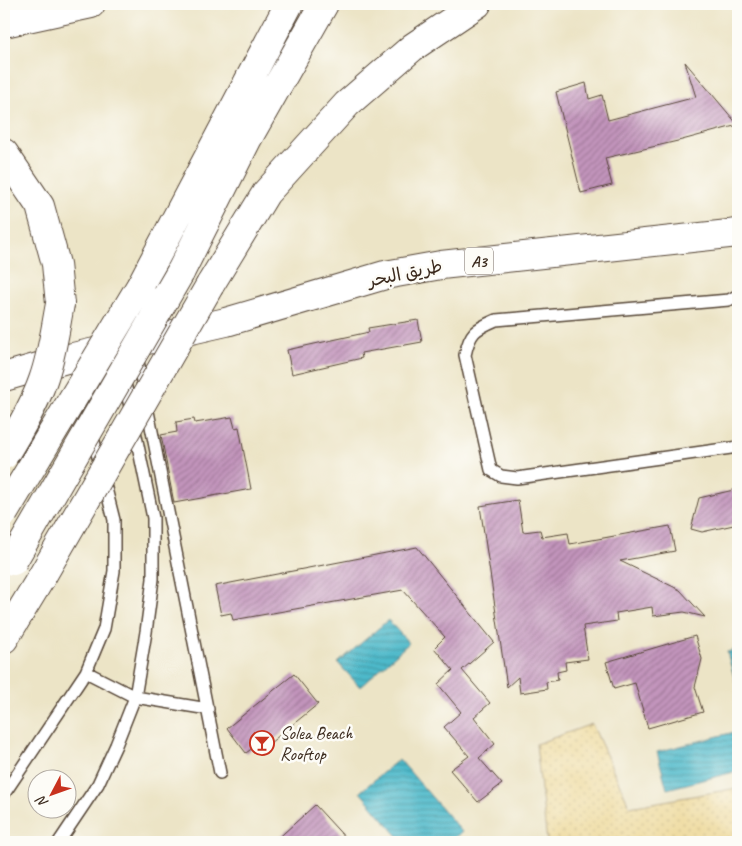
<svg xmlns="http://www.w3.org/2000/svg" width="742" height="846" font-family="Caveat,'Playpen Sans Arabic',sans-serif">
<style>
.sand{fill:url(#sand-dots);stroke:#94825e}
.water{fill:url(#water-rules);stroke:#447274}
.building{fill:url(#building-hatch)}
.lines{fill:none;stroke-linecap:round;stroke-linejoin:round}
.service-casing{stroke:#564637;stroke-width:14}
.trunk-casing{stroke:#564637;stroke-width:30}
.motorway-casing{stroke:#564637;stroke-width:30}
.service{stroke:#fff;stroke-width:11}
.trunk{stroke:#fff;stroke-width:28}
.motorway{stroke:#fff;stroke-width:28}
.motorway-bridge-casing{stroke:#564637;stroke-width:30;stroke-linecap:butt}
.motorway-bridge{stroke:#fff;stroke-width:28}
.labels{text-anchor:middle;stroke-width:5;stroke-linejoin:round;paint-order:stroke}
.shield{fill:#fdfcf7;stroke:#75695f;stroke-width:1}
.shield-label{font-size:16px;font-weight:bold;fill:#3b2a1e}
.street-label{font-size:18px;fill:#3b2a1e;stroke:#fdfcf7}
.poi-label{font-size:18px;fill:#3b2a1e;stroke:#fdfcf7;text-anchor:start}
</style>
<defs>
<pattern id="sand-dots" width="8" height="8" patternUnits="userSpaceOnUse" patternTransform="scale(1.25)"><rect width="8" height="8" fill="#eeda9e"/><path d="M2 2h.1M6 6h.1" fill="none" stroke="#cdbb88" stroke-width="1.8" stroke-linecap="round"/></pattern>
<pattern id="water-rules" width="6" height="5" patternUnits="userSpaceOnUse" patternTransform="scale(1.25)"><rect width="6" height="5" fill="#4db9ca"/><path d="M0 2.5h6" fill="none" stroke="#4197a3"/></pattern>
<pattern id="building-hatch" width="6" height="6" patternUnits="userSpaceOnUse" patternTransform="scale(1.25)"><rect width="6" height="6" fill="#c294bc"/><path d="M-1 1l2-2M0 6l6-6M5 7l2-2" fill="none" stroke="#9f7998"/></pattern>
</defs>
<rect width="100%" height="100%" fill="#fdfcf7"/>
<filter id="ink" filterUnits="userSpaceOnUse"><feTurbulence type="fractalNoise" baseFrequency=".02" numOctaves="2"/><feDisplacementMap in="SourceGraphic" scale="10" xChannelSelector="R" yChannelSelector="G"/><feConvolveMatrix kernelMatrix="1 2 1 2 8 2 1 2 1" color-interpolation-filters="sRGB"/></filter>
<filter id="wash" filterUnits="userSpaceOnUse"><feTurbulence type="fractalNoise" baseFrequency=".0096" numOctaves="4" result="noise"/><feDisplacementMap in="SourceGraphic" scale="20" xChannelSelector="R" yChannelSelector="G"/><feGaussianBlur stdDeviation="1.12" result="paint"/><feColorMatrix in="noise" values="0 0 0 0 0 0 0 0 0 0 0 0 0 0 0 0 0 1.4 0 .05"/><feComposite in="paint" operator="in"/></filter>
<g filter="url(#wash)">
<rect width="100%" height="100%" fill="#ece4c6"/>
<!-- sand -->
<path class="sand" d="M592 724 630 807 738 788V842H547L536 744Z"/>
<!-- water -->
<path class="water" d="M388 620 409 643 360 687 338 663Z
M738 649V691L727 652Z
M738 731V771L667 789 657 752Z
M399 759 462 832 450 842H403L360 792Z"/>
<g id="blocks">
<!-- building -->
<path class="building" d="M685 62 738 125 682 140 605 158 612 185 581 193 556 92 586 83 589 99 602 95 608 120 696 97Z
M418 320 422 342 361 353 362 358 292 374 287 350 369 332 368 328Z
M232 417 235 428 239 427 251 489 174 503 161 435 177 432 176 422 194 419 195 423Z
M738 489V524L702 532 691 529 699 498Z
M518 500 523 532 540 530 542 537 568 533 570 544 670 526 675 551 620 561 680 590 705 617 684 612 653 616 652 607 616 613 617 621 583 626 588 659 565 662 566 670 557 672 558 680 546 682 547 689 520 693 518 677 507 687 480 506Z
M417 547 494 642 462 670 490 703 474 717 495 744 479 758 502 784 478 802 450 770 469 756 444 727 461 712 438 684 453 670 434 648 445 637 403 590 233 620 231 613 221 615 215 586Z
M695 636 702 659 695 687 703 712 648 728 635 683 614 689 606 662Z
M294 674 318 704 259 752 254 747 246 753 227 728Z
M315 805 349 842H274Z"/>
</g>
</g>
<g filter="url(#ink)">
<use href="#blocks" fill-opacity="0" stroke="#564637" stroke-width="1"/>
<g class="lines">
<defs>
<path id="service" d="M738 295 729 300 496 320C475 329 470 332 465 355L491 470 501 476 517 478 738 447
M137 356 220 773
M86 672 135 697 208 709
M4 794 86 672 104 629 114 571V520L81 390
M59 842 98 784 116 745 135 697 146 632 153 579V518L124 378"/>
<path id="trunk" d="M4 377 73 357 226 322 385 275 441 265 738 233"/>
<path id="motorway" d="M4 23 91 4
M4 153 40 206 56 264 60 304
M180 273 248 138 324 4
M141 285 289 4
M210 285 266 193 347 104 413 47 477 4
M4 639 41 578"/>
</defs>
<!-- service casing -->
<use href="#service" class="service-casing"/>
<!-- trunk casing -->
<use href="#trunk" class="trunk-casing"/>
<!-- motorway casing -->
<use href="#motorway" class="motorway-casing"/>
<!-- service -->
<use href="#service" class="service"/>
<!-- trunk -->
<use href="#trunk" class="trunk"/>
<!-- motorway -->
<use href="#motorway" class="motorway"/>
<defs>
<path id="motorway-bridge" d="M4 455C19 431 34 406 43 380 52 355 55 330 60 304
M4 513 141 285
M13 561 180 273
M41 578 210 285"/>
</defs>
<!-- motorway-bridge casing -->
<use href="#motorway-bridge" class="motorway-bridge-casing"/>
<!-- motorway-bridge -->
<use href="#motorway-bridge" class="motorway-bridge"/>
</g>
</g>
<!-- icons -->
<defs>
<symbol id="bar-ring" viewBox="-11 -11 22 22"><circle r="9.5" fill="#fdfcf7" stroke="#c8321e" stroke-width="1.5"/><path d="M-6-5H6L.8 .8V4.5H3.5V6h-7V4.5H-.8V.8Z" fill="#c8321e"/></symbol>
</defs>
<g fill-rule="evenodd">
<use href="#bar-ring" x="248" y="729" width="28" height="28"/>
</g>
<g class="labels">
<!-- shield labels -->
<rect class="shield" x="465" y="247.5" width="28" height="27" rx="4"/>
<g class="shield-label">
<text x="479" y="267">A3</text>
</g>
<!-- street labels -->
<g class="street-label">
<text transform="translate(405 273) rotate(-12)" y="6">طريق البحر</text>
</g>
<!-- poi labels -->
<g class="poi-label">
<text x="280" y="739">Solea Beach<tspan x="280" dy="21">Rooftop</tspan></text>
</g>
</g>
<!-- margin -->
<rect width="742" height="846" fill="none" stroke="#fdfcf7" stroke-width="20"/>
<!-- north arrow -->
<g transform="translate(52 794) rotate(229)"><circle r="24" fill="#fdfcf7" stroke="#afa8a0"/>
<path d="M0-4L9 19L0 12L-9 19Z" fill="#c8321e"/>
<text y="-8" font-size="14" font-weight="bold" text-anchor="middle" fill="#3b2a1e">N</text>
</g>
</svg>
